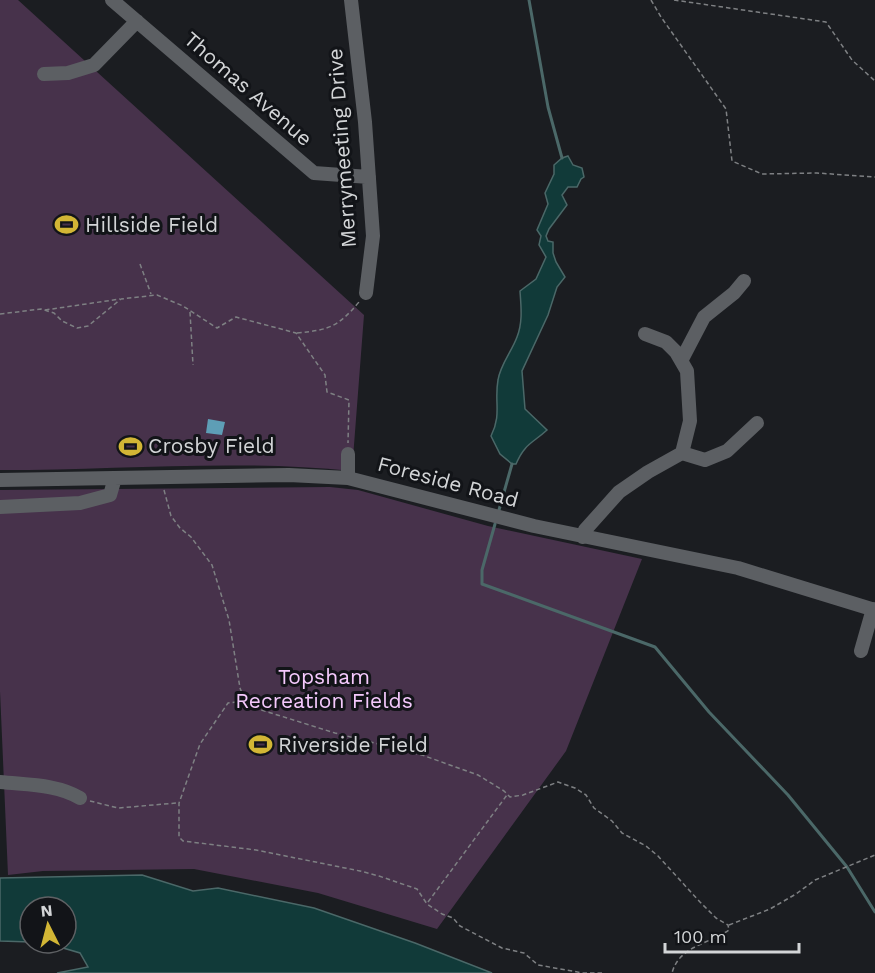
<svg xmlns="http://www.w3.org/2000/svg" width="875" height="973" font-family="'Work Sans',sans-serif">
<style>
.green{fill:#47324b}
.water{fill:#113a39;stroke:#4b6868;stroke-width:1.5}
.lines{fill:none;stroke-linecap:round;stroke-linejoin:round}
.stream{stroke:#4b6868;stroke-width:3}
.building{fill:#5e9eb6}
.path{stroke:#7e8083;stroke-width:1.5;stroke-dasharray:4.5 3;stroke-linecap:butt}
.minor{stroke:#5c5f63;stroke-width:14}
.labels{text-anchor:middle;stroke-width:6;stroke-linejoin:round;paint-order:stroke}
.street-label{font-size:21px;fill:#d3d5d7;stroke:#121418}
.poi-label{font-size:21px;fill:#d3d5d7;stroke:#121418;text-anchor:start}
.park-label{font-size:21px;fill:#f5c9fd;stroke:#121418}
</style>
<rect width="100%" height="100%" fill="#1b1d21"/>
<!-- green -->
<path class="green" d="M0 0H18L364 315 352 471C237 459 116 470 0 470Z
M330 487 358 490 488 526 642 559 566 751 437 929 318 893 194 869 43 871 8 875 0 691V490Z"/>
<!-- water -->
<path class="water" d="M568 156 573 165 582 168 584 177 581 179 577 187H568L562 195 567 205 549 229 546 236 548 241 553 242V253L556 262 565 277 557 287 548 315 522 371 525 409 547 430C533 443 525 443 516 464H512L500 454 491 436C502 414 494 402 498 380 500 365 512 351 517 337 523 322 521 306 520 291L536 279 546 257 539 245 541 236 537 230 548 204 545 193 554 174V165L562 158Z
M142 875 193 891 218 888 314 908 415 943 492 973H57L88 967 80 953 46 943H66V907H30V942L0 941V878Z"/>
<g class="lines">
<!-- stream -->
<path class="stream" d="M529 0 548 107 562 158
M499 510 512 464
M495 524 482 570V584L655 647 709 712 788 795 847 867 875 912"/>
</g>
<!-- building -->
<path class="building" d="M208 419 225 422 222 435 206 433Z"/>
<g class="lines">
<!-- path -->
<path class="path" d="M651 0 661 17 726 109 732 161 762 174 817 173 875 177
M674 0 826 22 852 60 875 81
M140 264 151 294
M45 310 120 299
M190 312 193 365
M0 314 41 309 54 313 62 321 77 328 88 326 121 299 157 295 183 306 217 328 236 317 296 333 325 375 327 392 349 400 348 443
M297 333C329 330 338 327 359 302
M164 490 171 516 180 528 191 537 212 565 229 620 240 688 246 704
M90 801 118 808 177 803
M428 902 507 795
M729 925 770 909 796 894 815 880 875 855
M602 973H583L538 965 524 953 502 948 460 926 453 918 442 914 427 904 417 889 379 876 360 871 256 850 183 841 179 837V803L200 744 228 703 236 702 335 733 422 755 478 775 504 791 510 797 523 795 558 782 575 788 586 795 594 808 612 821 622 833 646 846 658 856 700 902 716 918 728 925 729 930C709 944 679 946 672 973"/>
<!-- minor -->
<path class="minor" d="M112 0 314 173 369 177
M351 0 365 122 373 236 366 293
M44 74 68 73 94 65 137 21
M681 361 704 317 734 293 744 281
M682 453 705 460 727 451 757 423
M348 454V478
M0 480 289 475 348 478 534 526 738 568 875 610
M0 507 80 503 110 495 115 478
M583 537 585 530 619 492 648 472 682 453 690 421 687 371 676 352 666 342 645 334
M861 651 873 609
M0 782C27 785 57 784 80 798"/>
</g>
<!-- icons -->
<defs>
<symbol id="stadium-bare" viewBox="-9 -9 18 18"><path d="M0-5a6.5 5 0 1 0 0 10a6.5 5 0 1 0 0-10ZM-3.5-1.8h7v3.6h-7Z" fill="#d2b635" stroke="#121418" stroke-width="2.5" paint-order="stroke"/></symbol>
</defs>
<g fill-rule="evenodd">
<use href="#stadium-bare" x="50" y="208" width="33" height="33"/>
<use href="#stadium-bare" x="114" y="430" width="33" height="33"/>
<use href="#stadium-bare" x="244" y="728" width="33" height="33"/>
</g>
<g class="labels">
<!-- street labels -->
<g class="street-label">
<text transform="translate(248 89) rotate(41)" y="7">Thomas Avenue</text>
<text transform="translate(342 148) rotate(-94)" y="7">Merrymeeting Drive</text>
<text transform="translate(448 482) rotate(15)" y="7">Foreside Road</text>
</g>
<!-- poi labels -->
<g class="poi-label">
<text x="85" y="232">Hillside Field</text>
<text x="148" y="453">Crosby Field</text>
<text x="278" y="752">Riverside Field</text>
</g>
<!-- park labels -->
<g class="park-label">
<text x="324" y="684">Topsham<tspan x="324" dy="24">Recreation Fields</tspan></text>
</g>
</g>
<!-- north arrow -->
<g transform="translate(48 925) rotate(354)"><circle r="28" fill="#121418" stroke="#5f6164" stroke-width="1.5"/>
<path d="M0-4.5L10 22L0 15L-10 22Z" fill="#d2b635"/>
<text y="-9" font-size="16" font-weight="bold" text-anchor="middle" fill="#d3d5d7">N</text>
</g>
<!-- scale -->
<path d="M665 943v9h134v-9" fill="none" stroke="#d3d5d7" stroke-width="3"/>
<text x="674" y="943" font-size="18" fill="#d3d5d7" stroke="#121418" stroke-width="4.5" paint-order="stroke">100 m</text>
</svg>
